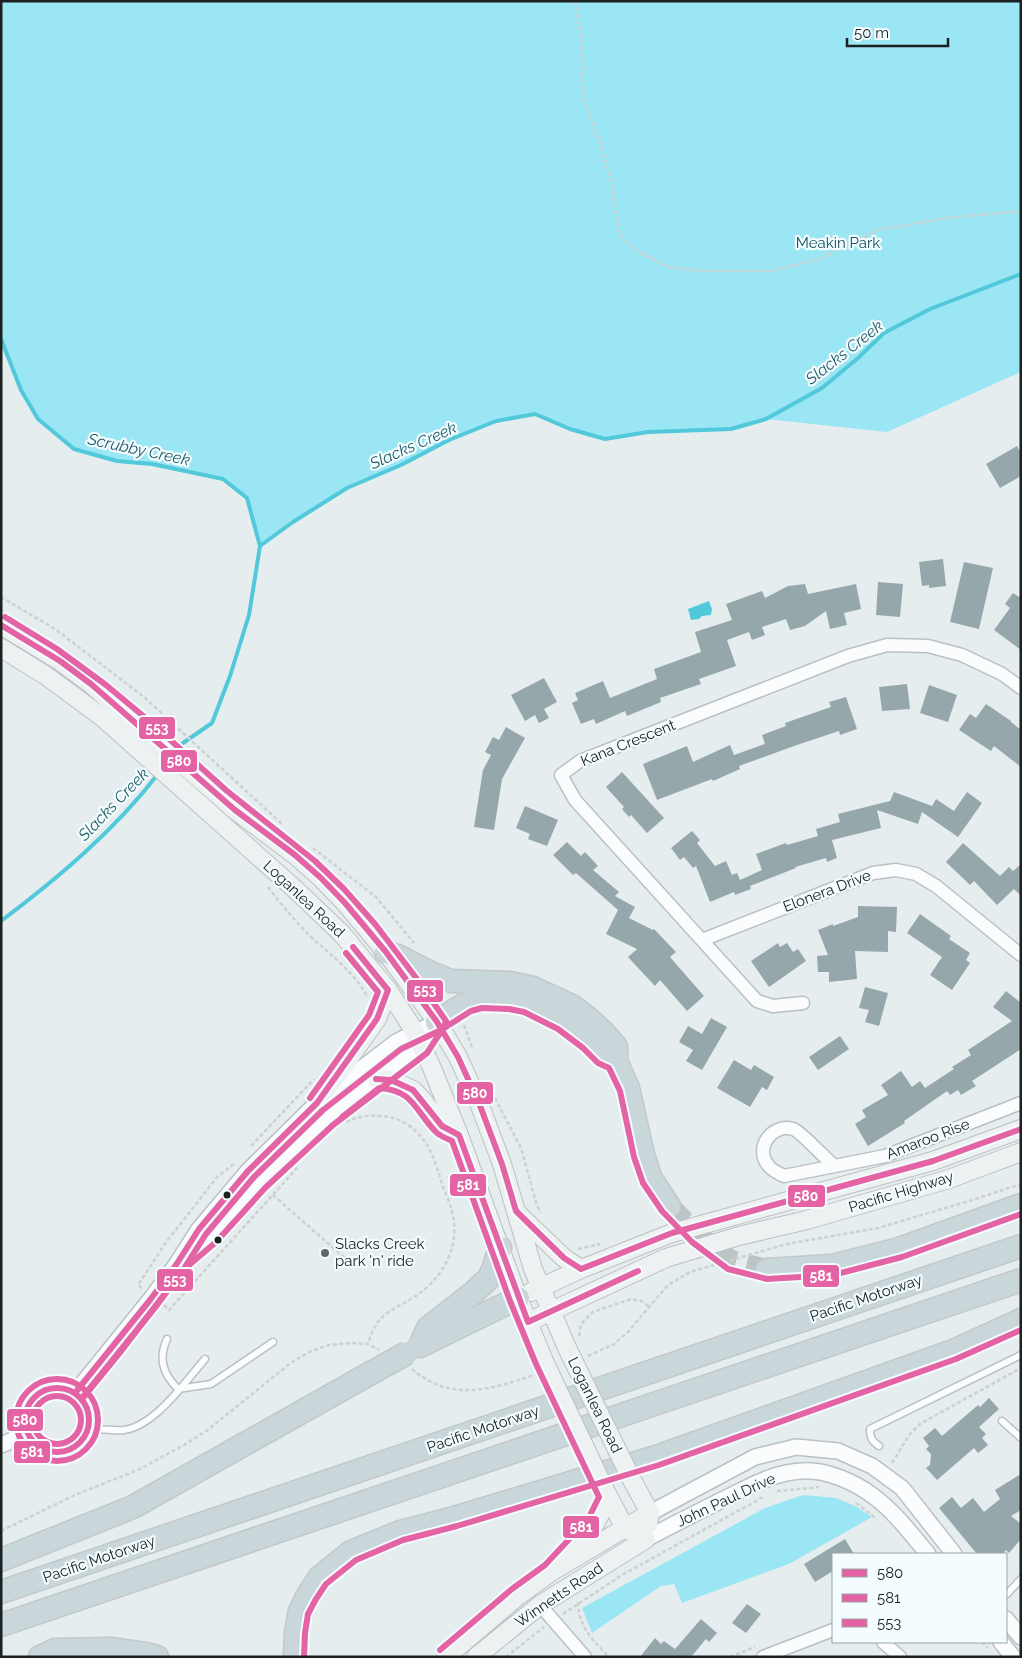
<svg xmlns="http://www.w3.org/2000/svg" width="1022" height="1658" font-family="Raleway,sans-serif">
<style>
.green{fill:#9be6f4}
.water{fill:#51c9db}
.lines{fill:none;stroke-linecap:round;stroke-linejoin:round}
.stream{stroke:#51c9db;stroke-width:4}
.building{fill:#96a7ab}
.motorway-tunnel{stroke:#bdc4c6;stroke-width:22;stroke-dasharray:22 11;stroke-linecap:butt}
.service-casing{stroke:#bbc0c2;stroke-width:9}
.minor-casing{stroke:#bbc0c2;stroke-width:15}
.tertiary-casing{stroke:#bbc0c2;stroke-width:18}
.secondary-casing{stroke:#bbc0c2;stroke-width:20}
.motorway-casing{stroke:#c3c8c9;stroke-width:25}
.path{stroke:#ced0d1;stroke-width:2.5;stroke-dasharray:4 2.5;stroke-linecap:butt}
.service{stroke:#fbfcfd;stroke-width:6}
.minor{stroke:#fbfcfd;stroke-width:12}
.tertiary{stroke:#fbfcfd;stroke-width:15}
.secondary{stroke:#edf1f2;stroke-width:18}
.motorway{stroke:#c9d7da;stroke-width:22}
.secondary-bridge-casing{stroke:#bbc0c2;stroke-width:20;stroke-linecap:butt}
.motorway-bridge-casing{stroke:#c3c8c9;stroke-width:25;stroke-linecap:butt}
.secondary-bridge{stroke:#edf1f2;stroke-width:18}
.motorway-bridge{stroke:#c9d7da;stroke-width:22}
.bus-1-casing{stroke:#f3fcfe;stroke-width:10}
.bus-2-casing{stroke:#f3fcfe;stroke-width:10}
.bus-3-casing{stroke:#f3fcfe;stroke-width:10}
.bus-1{stroke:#e463a4;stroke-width:6}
.bus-2{stroke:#e463a4;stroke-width:6}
.bus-3{stroke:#e463a4;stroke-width:6}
.bus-dot{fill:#1b2021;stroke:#f3fcfe;stroke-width:2}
.poi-dot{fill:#626869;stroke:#f3fcfe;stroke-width:2}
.labels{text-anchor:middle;stroke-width:4.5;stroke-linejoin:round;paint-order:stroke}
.park-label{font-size:15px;fill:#17535e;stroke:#f3fcfe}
.street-label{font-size:15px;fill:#1b2021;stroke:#f3fcfe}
.poi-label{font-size:15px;fill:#1b2021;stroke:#f3fcfe;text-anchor:start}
.water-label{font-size:16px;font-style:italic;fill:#235d68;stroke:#f3fcfe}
.line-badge{stroke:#f3fcfe;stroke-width:2}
.badge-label{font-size:14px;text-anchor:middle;font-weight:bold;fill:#fff}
</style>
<rect width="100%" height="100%" fill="#e5edef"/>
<!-- green -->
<path class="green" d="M1 1H1021V372L887 432 766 419 731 429 648 432 605 439 570 429 535 414 496 421 449 440 401 465 347 488 293 522 260 546 247 498 223 479 152 464 117 461 74 449 38 419 21 390 1 339Z
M803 1495 836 1498 855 1506 872 1517 789 1564 682 1603 674 1584 661 1586 592 1633 582 1608 765 1508Z"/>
<!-- water -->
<path class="water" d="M709 601 712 609 711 615 702 616 699 619 691 620 688 609Z"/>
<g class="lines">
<!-- stream -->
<path class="stream" d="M1 339 21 390 38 419 74 449 117 461 152 464 223 479 247 498 260 546 249 615 230 676 212 723 183 743 176 751
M260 546 293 522 347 488 401 465 449 440 496 421 535 414 570 429 605 439 648 432 731 429 766 419 822 388 858 358 884 333 930 309 1021 274
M1 921C58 878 114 831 158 774"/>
</g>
<!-- building -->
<path class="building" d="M1017 446 1021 453V476L1000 488 986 464Z
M943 559 946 586 929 588V585L922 586 919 562Z
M964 562 993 568 979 629 950 622Z
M878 582 903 584 900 617 876 615Z
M805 584 808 594 856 584 861 609 844 613 847 625 830 629 826 611 805 626 790 630 786 619 762 627 765 635 752 640 749 632 727 640 736 666 699 679 701 684 660 698 661 702 627 716 625 711 596 724 594 719 581 724 572 703 578 700 575 693 603 681 610 698 657 679 654 669 701 652 695 632 732 620 726 604 762 591 765 598 788 586Z
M1013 593 1019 597 1021 594V650L994 630 1010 608 1005 604Z
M544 678 557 702 544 709 549 718 539 723 535 715 525 721 511 695Z
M907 684 910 709 882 711 879 687Z
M929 685 957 695 948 722 920 713Z
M846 697 857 729 840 735 839 731 794 746 739 766 740 769 713 781 712 779 657 800 643 764 687 746 693 762 730 745 734 755 765 744 762 735 786 726 785 723 831 707 829 702Z
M986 704 1011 721V722L1021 730V767L994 746 991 751 959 730 970 714 976 718Z
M506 727 525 738 502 779 494 830 474 827 483 770 491 755 485 752 493 737 499 740Z
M622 772 664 818 647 833 631 815 629 817 622 809 624 807 606 787Z
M894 792 932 806 936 799 954 811 967 792 982 803 958 837 922 812 918 824 877 810 881 828 832 840 837 858 827 862 826 858 795 867 796 868 750 886 751 889 735 895 734 892 710 902 696 866 693 868 684 857 680 860 671 848 692 831 700 840 697 843 715 866 726 861 732 875 737 873 740 880 762 870 756 854 786 843 787 845 818 836 816 829 840 822 838 814 890 801Z
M525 806 558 820 547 846 528 839 530 834 516 828Z
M567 842 581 856 585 852 598 866 593 870 619 892 615 896 635 907 629 918 653 930 654 929 676 952 670 957 704 996 687 1011 660 980 655 986 628 957 637 949 606 934 618 910 576 873 573 875 553 855Z
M963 843 1000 876 1009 867 1013 871 1021 864V896L1014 889 997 905 974 881 970 885 946 862Z
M858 906 897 907 896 932 888 931V952L855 951 857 979 829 982V972H818L817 956 828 955 818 930 833 924V926L858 917Z
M920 914 951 936 949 939 970 953 966 960 970 963 952 990 930 975 942 957 907 933Z
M778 943 780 947 787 943 793 952 798 949 806 961 769 987 751 961Z
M865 987 888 993 879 1026 865 1022 869 1010 859 1008Z
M1006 991 1021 1003V1049L972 1081 976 1086 961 1095 958 1090 950 1095 947 1091 904 1121 905 1123 868 1146 855 1124 866 1117 862 1110 888 1095 881 1085 901 1071 912 1087 920 1081 925 1088 954 1069 952 1067 971 1055 968 1050 1012 1021 993 1007Z
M711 1018 727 1027 702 1070 686 1061 693 1050 679 1042 688 1026 702 1034Z
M840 1036 849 1049 818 1070 809 1057Z
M734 1060 751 1070 754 1065 774 1077 767 1090 762 1087 750 1107 717 1088Z
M989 1398 999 1409 979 1427 986 1434 982 1438 988 1445 978 1453 974 1448 937 1480 926 1468 930 1465 931 1454 926 1449 929 1446 923 1438 935 1428 942 1436 978 1405 980 1407Z
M1021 1474V1510L1011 1516 1021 1524V1539L1009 1553 1006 1550 1003 1554H977L939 1508 952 1497 961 1508 973 1498 984 1512 1000 1499 995 1490Z
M845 1539 854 1554H833V1571L815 1582 804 1564Z
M747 1604 761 1614 746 1633 732 1623Z
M701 1619 717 1633 709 1642 706 1639 691 1657H640L655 1638 661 1644 664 1641 675 1649Z"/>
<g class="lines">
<!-- motorway-tunnel -->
<path class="motorway-tunnel" d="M669 1206 698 1236 731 1261 767 1270"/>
<defs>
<path id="service" d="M167 1339C158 1359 163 1374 178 1389L211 1384 273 1342
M1002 1421 1021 1438
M89 1428C100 1429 113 1431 124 1430 155 1426 185 1382 205 1359
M879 1446C872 1441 870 1438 870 1429L1021 1355
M1006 1595 1021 1579"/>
<path id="minor" d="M702 940 873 873 896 870 916 874 936 886 1021 955
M803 1003 773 1006 757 1001 575 800 561 775 580 761 848 656 887 645 928 646 962 655 1002 674 1021 688
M833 1165C825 1158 800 1131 793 1129 772 1123 754 1148 768 1165 772 1171 778 1173 784 1176L885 1156 1021 1103
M540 1605 585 1657
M883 1642 900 1657
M763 1657 833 1630"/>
<path id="tertiary" d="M190 1253 210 1235 259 1182 327 1118 376 1079 421 1046 428 1037
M25 1420a32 32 0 1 1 64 0a32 32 0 1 1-64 0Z
M75 1393 150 1300 176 1265 199 1229 248 1171 317 1103 396 1042 437 1022
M1 1445 27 1434
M650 1513 755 1457 796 1447 838 1451 872 1466 902 1488 954 1554
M646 1539C672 1525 698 1512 724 1499 749 1487 774 1472 802 1471 825 1469 855 1482 873 1496 894 1511 911 1534 928 1554
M1006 1619 1021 1637
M1001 1642 1013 1657"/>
<path id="secondary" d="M1 625 60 661 91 684 235 810 295 855 321 878 345 903 386 952 437 1022 458 1057 479 1103 502 1164 533 1269 568 1350
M1 648 45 675 102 717 296 890 342 934 388 990 415 1032 432 1068 459 1135 518 1298 544 1361
M376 1079 391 1080 413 1090 421 1098 442 1126 459 1135
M317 1103 377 1019 388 990
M516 1212 564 1258 581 1269
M531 1292 581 1269 672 1233 933 1161 1021 1129
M528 1322 666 1258 739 1236 807 1220 949 1179 1021 1152
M632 1480 650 1513 648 1525
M606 1492 625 1528 634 1533
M563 1558 595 1524 609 1497
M446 1657 518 1596 551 1572 650 1513
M476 1657 540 1605 646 1539"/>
<path id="motorway" d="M386 952 400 957 431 973 451 981 510 983 533 988 572 1006 589 1019 604 1033 616 1047V1061L628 1088 643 1155 651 1179 669 1206
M437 1022C446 1016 456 1008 466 1004 501 988 549 1009 577 1031 591 1042 599 1054 616 1061
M767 1270 832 1266 899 1249 1021 1205
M422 1345 518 1298
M420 1346 428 1328 474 1292 489 1278 494 1267 500 1248
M1 1560 133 1507 362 1378
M1 1592 1021 1246
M1 1625 1021 1280
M40 1657 55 1650 112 1649 146 1654 157 1657
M295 1657 296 1632 300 1611 308 1595 319 1578 351 1552 400 1532 454 1518 656 1457 953 1351 1021 1320"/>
</defs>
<!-- service casing -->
<use href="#service" class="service-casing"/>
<!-- minor casing -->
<use href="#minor" class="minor-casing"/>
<!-- tertiary casing -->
<use href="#tertiary" class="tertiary-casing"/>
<!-- secondary casing -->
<use href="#secondary" class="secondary-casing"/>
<!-- motorway casing -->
<use href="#motorway" class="motorway-casing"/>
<!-- path -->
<path class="path" d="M575 1 582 40V83L586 105 600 144 613 187 614 204 620 235 635 250 668 267 701 271H771L819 259 877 230 955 217 1021 211
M1 597 55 629 144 697 283 825
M313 848 376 897 414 943
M268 887C281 904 294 920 309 935 330 955 355 972 368 998
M464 1025 473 1050
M495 1098 521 1148 537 1206 541 1213
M346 1122C364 1113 391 1113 408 1125 431 1141 435 1162 443 1187 447 1196 451 1206 453 1216 460 1250 440 1282 411 1299 387 1313 377 1314 368 1344
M251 1146 314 1079
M273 1195 347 1260
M578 1249 600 1244
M142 1288 138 1285 167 1241 218 1176 234 1164
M164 1305 169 1310 298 1167
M579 1336 581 1324 593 1312 631 1299 641 1301 648 1306
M588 1356 614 1344 627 1333 668 1285 690 1272 787 1244 878 1228 969 1201 1021 1184
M412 1369C450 1402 490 1390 534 1375
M892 1463 909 1435 920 1424 1021 1368
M777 1491 819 1487
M856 1503 877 1519
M1 1531 77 1494 138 1470 184 1445 209 1429 292 1362 311 1351 329 1345 352 1343 368 1344 379 1350
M578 1602C579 1628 592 1639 609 1657
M563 1614 622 1575 765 1496
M982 1642 988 1648
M506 1657 544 1627
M730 1657 755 1647"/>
<!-- service -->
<use href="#service" class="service"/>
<!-- minor -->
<use href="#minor" class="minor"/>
<!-- tertiary -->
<use href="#tertiary" class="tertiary"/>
<!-- secondary -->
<use href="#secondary" class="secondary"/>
<!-- motorway -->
<use href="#motorway" class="motorway"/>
<defs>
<path id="secondary-bridge" d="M568 1350 632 1480
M544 1361 606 1492"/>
<path id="motorway-bridge" d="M362 1378 407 1353"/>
</defs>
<!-- secondary-bridge casing -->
<use href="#secondary-bridge" class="secondary-bridge-casing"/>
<!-- motorway-bridge casing -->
<use href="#motorway-bridge" class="motorway-bridge-casing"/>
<!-- secondary-bridge -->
<use href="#secondary-bridge" class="secondary-bridge"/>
<!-- motorway-bridge -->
<use href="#motorway-bridge" class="motorway-bridge"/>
<defs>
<path id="bus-1" d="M1 625 60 661 91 684 235 810 295 855 321 878 345 903 386 952 437 1022 458 1057 479 1103 502 1164 516 1211 564 1258 581 1269 672 1233 933 1161 1021 1129
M376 1079 391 1080 413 1090 442 1126 459 1135 528 1322 638 1271
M25 1420a32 32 0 1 1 64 0a32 32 0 1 1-64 0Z
M75 1393 150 1300 176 1265 199 1229 248 1171 317 1103 377 1019 388 990 353 947"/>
<path id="bus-2" d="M342 1117 379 1088C413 1090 415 1110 435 1131 439 1136 446 1138 452 1141L510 1301 536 1364 599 1497 588 1519 545 1565 512 1589 440 1650
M16 1420a41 41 0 1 1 82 0a41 41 0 1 1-82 0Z
M82 1398 157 1305 183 1270 206 1234 254 1177 323 1110 401 1049 441 1030 471 1011 482 1008 509 1009 524 1012 558 1029 583 1048 598 1063 609 1068 620 1091 634 1157 643 1183 662 1211 692 1242 728 1269 767 1279 833 1275 902 1257 1021 1214
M304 1657 305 1633 308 1614 316 1599 326 1584 356 1560 403 1540 457 1526 659 1465 956 1359 1021 1330"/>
<path id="bus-3" d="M5 617 57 649 106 685 148 720 227 791 315 861 344 889 375 924 417 979 446 1021 444 1027 427 1053 333 1125 265 1188 216 1242 182 1271 122 1350 82 1399
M310 1098 369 1015 378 992 346 953
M33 1420a24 24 0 1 1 48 0a24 24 0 1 1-48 0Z"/>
</defs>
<!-- bus-1 casing -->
<use href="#bus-1" class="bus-1-casing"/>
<!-- bus-2 casing -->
<use href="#bus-2" class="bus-2-casing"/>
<!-- bus-3 casing -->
<use href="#bus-3" class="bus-3-casing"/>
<!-- bus-1 -->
<use href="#bus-1" class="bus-1"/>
<!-- bus-2 -->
<use href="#bus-2" class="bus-2"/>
<!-- bus-3 -->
<use href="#bus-3" class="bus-3"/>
</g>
<!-- markers -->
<g class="bus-dot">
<circle cx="227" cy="1195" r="4.5"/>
<circle cx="218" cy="1240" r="4.5"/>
</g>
<circle class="poi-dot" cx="325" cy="1253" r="5"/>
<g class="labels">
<!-- park labels -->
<g class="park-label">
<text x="838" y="248">Meakin Park</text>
</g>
<!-- street labels -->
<g class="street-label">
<text transform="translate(628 743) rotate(-22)" y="5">Kana Crescent</text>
<text transform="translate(827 891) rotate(-21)" y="5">Elonera Drive</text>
<text transform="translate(304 899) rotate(43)" y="5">Loganlea Road</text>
<text transform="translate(928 1139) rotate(-21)" y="5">Amaroo Rise</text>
<text transform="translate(901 1192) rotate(-17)" y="5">Pacific Highway</text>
<text transform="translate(866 1298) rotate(-19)" y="5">Pacific Motorway</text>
<text transform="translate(595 1405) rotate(64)" y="5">Loganlea Road</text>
<text transform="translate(483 1429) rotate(-19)" y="5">Pacific Motorway</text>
<text transform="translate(726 1500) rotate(-25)" y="5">John Paul Drive</text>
<text transform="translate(99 1559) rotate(-19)" y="5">Pacific Motorway</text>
<text transform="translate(559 1595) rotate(-34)" y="5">Winnetts Road</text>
</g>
<!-- poi labels -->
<g class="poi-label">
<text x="335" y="1249">Slacks Creek<tspan x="335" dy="17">park 'n' ride</tspan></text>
</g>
<!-- water labels -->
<g class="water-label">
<text transform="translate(844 352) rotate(-38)" y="6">Slacks Creek</text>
<text transform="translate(413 445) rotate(-24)" y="6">Slacks Creek</text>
<text transform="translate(139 449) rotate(12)" y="6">Scrubby Creek</text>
<text transform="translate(113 804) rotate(-46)" y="6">Slacks Creek</text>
</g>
</g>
<g class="line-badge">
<rect x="138" y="716" width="38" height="24" rx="5" fill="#e463a4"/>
<rect x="160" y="749" width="38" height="24" rx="5" fill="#e463a4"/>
<rect x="406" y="979" width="38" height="24" rx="5" fill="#e463a4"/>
<rect x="456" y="1081" width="38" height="24" rx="5" fill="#e463a4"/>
<rect x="449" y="1173" width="38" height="24" rx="5" fill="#e463a4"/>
<rect x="787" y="1184" width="39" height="24" rx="5" fill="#e463a4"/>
<rect x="802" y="1264" width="38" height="24" rx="5" fill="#e463a4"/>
<rect x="156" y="1268" width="38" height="24" rx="5" fill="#e463a4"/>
<rect x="6" y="1408" width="38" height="24" rx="5" fill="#e463a4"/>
<rect x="13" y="1440" width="38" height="24" rx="5" fill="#e463a4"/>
<rect x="562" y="1515" width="38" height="24" rx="5" fill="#e463a4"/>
</g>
<g class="badge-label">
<text x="157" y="733">553</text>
<text x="179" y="766">580</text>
<text x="425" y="995">553</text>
<text x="475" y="1098">580</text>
<text x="468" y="1190">581</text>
<text x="806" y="1201">580</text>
<text x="821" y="1281">581</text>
<text x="175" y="1285">553</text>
<text x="25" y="1425">580</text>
<text x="32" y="1457">581</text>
<text x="581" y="1532">581</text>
</g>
<!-- border -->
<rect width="1022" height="1658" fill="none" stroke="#1b2021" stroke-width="5"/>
<!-- legend -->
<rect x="832" y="1553" width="175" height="90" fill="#f3fcfe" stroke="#9da4a6"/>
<rect x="842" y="1569" width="25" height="8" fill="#e463a4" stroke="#9da4a6"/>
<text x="877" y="1578" font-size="15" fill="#1b2021">580</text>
<rect x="842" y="1594" width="25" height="8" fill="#e463a4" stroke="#9da4a6"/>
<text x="877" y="1603" font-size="15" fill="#1b2021">581</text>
<rect x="842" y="1619" width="25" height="8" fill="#e463a4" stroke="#9da4a6"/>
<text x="877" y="1628" font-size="15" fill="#1b2021">553</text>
<!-- scale -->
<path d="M847 38v8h101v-8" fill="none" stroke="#1b2021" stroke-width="2.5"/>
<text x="854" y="38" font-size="15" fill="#1b2021" stroke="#f3fcfe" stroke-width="4" paint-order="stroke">50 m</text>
</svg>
